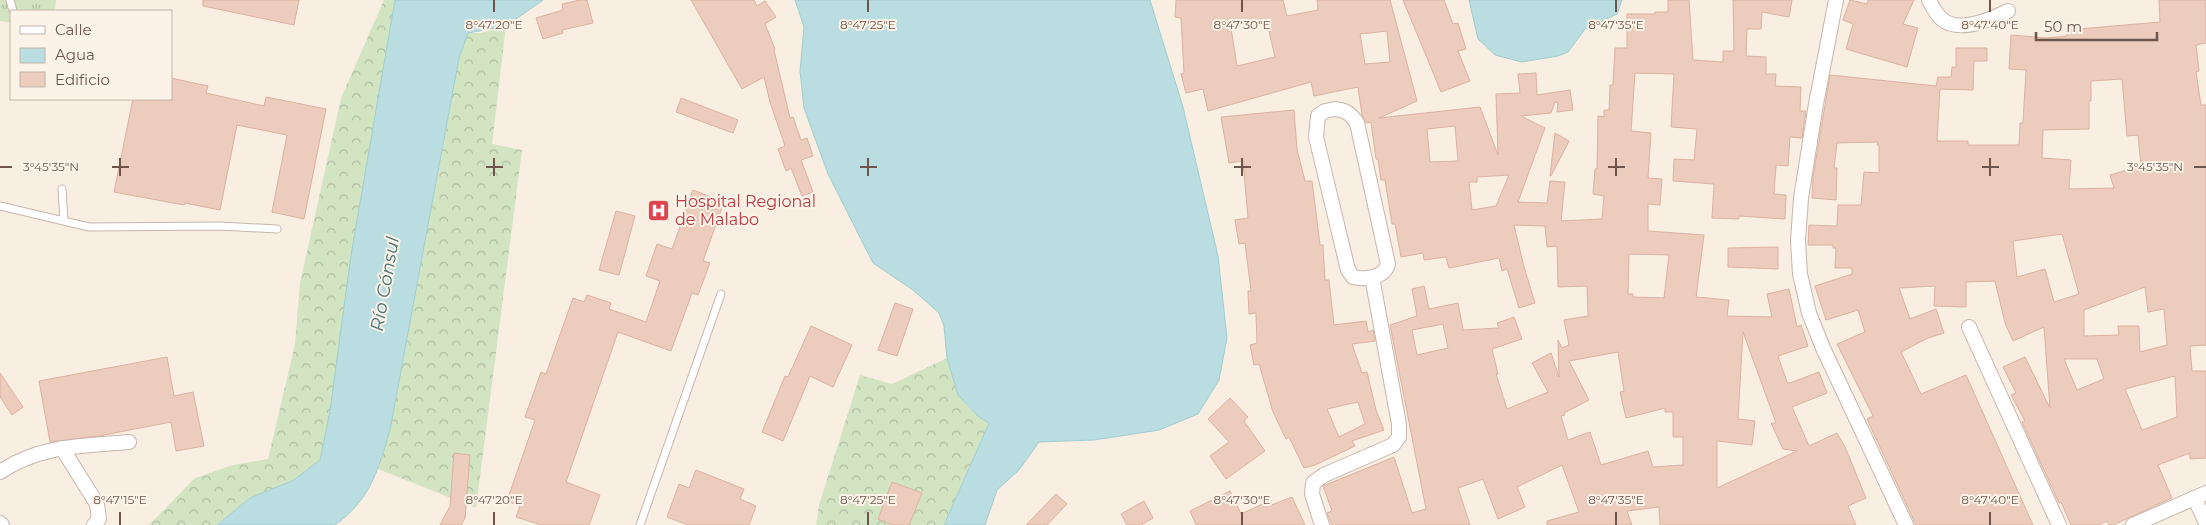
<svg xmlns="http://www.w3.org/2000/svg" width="2206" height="525" font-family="Montserrat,sans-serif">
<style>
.grass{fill:url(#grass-tufts)}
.forest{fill:url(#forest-crowns)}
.water{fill:#b9dde0;stroke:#a1cdd0}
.building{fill:#ebccbd;stroke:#dcb29f;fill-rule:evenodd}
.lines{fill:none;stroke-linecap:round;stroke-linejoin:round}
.lane-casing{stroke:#c8b5ab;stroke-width:9}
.street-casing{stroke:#c8b5ab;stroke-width:16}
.lane{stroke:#fff;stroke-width:7}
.street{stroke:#fff;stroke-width:14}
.ticks{fill:none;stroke:#6d554c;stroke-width:2}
.labels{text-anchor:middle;stroke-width:4;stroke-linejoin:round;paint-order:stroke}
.health-label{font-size:16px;fill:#be3a42;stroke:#fcf3e8;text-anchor:start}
.water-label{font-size:18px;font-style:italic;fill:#457378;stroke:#fcf3e8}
.ticks-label{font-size:12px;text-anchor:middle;fill:#6d554c;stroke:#fcf3e8;stroke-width:4;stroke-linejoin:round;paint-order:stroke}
</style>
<defs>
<pattern id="grass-tufts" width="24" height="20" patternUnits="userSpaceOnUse" patternTransform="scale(1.25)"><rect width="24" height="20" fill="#d3e4c3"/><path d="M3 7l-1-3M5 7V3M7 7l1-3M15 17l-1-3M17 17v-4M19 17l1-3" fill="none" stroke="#afbca1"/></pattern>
<pattern id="forest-crowns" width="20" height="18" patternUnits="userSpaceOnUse" patternTransform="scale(1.25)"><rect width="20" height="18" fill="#d3e4c3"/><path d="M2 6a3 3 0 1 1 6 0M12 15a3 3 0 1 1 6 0" fill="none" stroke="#afbca1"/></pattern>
</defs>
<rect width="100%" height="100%" fill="#f9eee2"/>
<!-- grass -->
<path class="grass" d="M0 0H56L55 11H11V23L0 21Z"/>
<!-- forest -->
<path class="forest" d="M384 0H400L330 411 320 460 294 480 250 498 217 525H149L195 478 233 465 268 459 295 344 300 283 341 98Z
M506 26 492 144 522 150 476 508 378 469 390 430 459 58 468 33H481Z
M947 358C956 390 959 404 989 423L944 525H816L819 505 860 375 892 384Z"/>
<!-- water -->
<path class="water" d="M395 0H543L506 26 468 33 459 58 390 430C378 470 371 499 335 525H217L250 498 294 480 320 460 330 411 351 255Z
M795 0H1150L1183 107 1218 256 1227 338 1219 380 1198 414 1159 430 1094 440 1039 442 1019 470 997 490 985 525H944L989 423 979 417 958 395 947 358 944 326 939 313 913 290 873 263 828 174 804 108 800 71 804 27Z
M1469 0H1622L1617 14 1585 29 1568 52 1558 56 1522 62 1495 55 1478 39Z"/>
<!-- building -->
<path class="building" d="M203 0H299L294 25 203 6Z
M580 0H587L593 23 562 30 563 33 543 39 536 18 563 10 562 4Z
M691 0H754L757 6 765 1 776 17 765 24 775 49 774 50 790 118 793 117 801 140 807 138 813 156 801 160 813 192 802 196 791 168 786 171 778 149 785 146 770 102 764 77 742 89Z
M1176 0H1283L1287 16 1318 10 1317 0H1390L1417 101 1379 118 1480 107 1498 155 1496 94 1520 93 1518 74 1536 73 1537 95 1570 90 1573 110 1557 112 1558 103 1555 102 1551 113 1521 116 1545 128 1518 202 1547 203 1550 181 1565 182 1561 221 1602 219 1604 196 1593 194 1595 169H1597L1598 116 1604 117V110H1609L1610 85H1613L1615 48H1627V14H1655V12H1668V0H1689L1693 60 1723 62V51H1734L1733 0H1792L1789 17 1762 12 1761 29H1747L1746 56 1766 57V74H1776L1775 86 1801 87 1800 111H1806L1802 138 1790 137 1788 166 1776 165 1774 194 1786 195 1785 219 1739 216V219L1712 218 1714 184 1673 181 1674 159 1694 160 1697 129 1671 127 1674 74 1635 73 1631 131 1651 133 1648 178 1662 179 1660 205 1648 204V231L1704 235 1696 297 1729 300 1727 316 1772 317 1767 294 1789 289 1797 327 1801 325 1808 346 1778 356 1787 382 1790 383 1819 372 1827 393 1792 407 1809 446 1837 433 1846 449 1866 498 1848 506 1856 525H1660L1659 507 1627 511 1632 525H1547V521L1579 512 1562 465 1517 487 1525 507 1498 519 1483 479 1458 488 1470 525H1332L1327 513 1332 511 1323 486 1394 457 1412 513 1426 509 1390 325 1417 316 1412 289 1424 286 1429 309 1458 303 1463 330 1499 328 1497 323 1514 317 1522 339 1492 349 1498 374H1496L1507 409 1548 392 1532 363 1551 353 1559 377 1558 340 1562 348 1569 345 1564 320 1588 316 1587 286 1558 287 1557 246 1547 247 1545 226 1514 225 1524 267 1535 303 1519 308 1507 269 1502 271 1499 258 1449 268 1446 257 1424 260 1423 253 1401 257 1395 224H1392L1385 180H1381L1378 159H1376L1371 122 1366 123 1362 115 1358 87 1314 96 1311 82 1208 111 1203 89 1186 93 1181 74 1184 73 1181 18 1175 17ZM1266 19 1275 57 1237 66 1231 28ZM1387 31 1390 62 1365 64 1360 34ZM1455 126 1458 161 1430 162 1427 129ZM1509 175 1496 206 1472 210 1469 182H1477V177ZM1629 254 1669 255 1664 298 1633 297V294H1628ZM1443 324 1448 348 1417 355 1412 330ZM1743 332 1776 423H1771L1783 449 1797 451 1717 488V441L1752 445 1755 421 1738 419ZM1618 352 1624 391 1620 392 1626 418 1665 408V412H1673V437H1683V465L1653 467 1648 451 1601 465 1590 432 1568 440 1561 416 1565 415 1564 413 1589 400 1569 361Z
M1403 0H1444L1453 24 1458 23 1466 49 1458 51 1470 81 1441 92Z
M1850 0 1867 4 1868 0H1914L1903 24 1918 28 1907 67 1846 49 1853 24 1843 20Z
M2159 0H2206V43L2196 45 2199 71 2196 72 2201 105H2206V345L2190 346 2192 371H2206V458L2190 459V453L2158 465 2172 498 2113 525H2109L2107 521 2099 525H2071L2061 502 2059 503 2022 422 2025 421 2011 395 2016 393 2003 367 2025 357 2050 408 2044 327 2013 341 2005 323 1995 281 1966 282V307L1934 306 1935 286 1899 288 1910 319 1936 309 1944 333 1928 338 1901 352 1921 394 1966 375 2033 525H1916L1867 419 1873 416 1837 344 1865 332 1858 310 1826 320 1815 286 1852 274V268H1835L1836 248H1833V245H1808L1809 225 1837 226 1838 205H1861L1864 172 1879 173V145H1877L1878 142 1837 143 1834 168H1837L1836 200 1812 198 1813 177 1830 75 1936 86 1938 77H1951L1952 67H1956V48H1987V61H1974L1973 90 1940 89 1937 141H1968V145H2019L2020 123H2023L2026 70 2009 69 2011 35 2046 38 2067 36V30L2160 22ZM2122 79 2127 136 2138 135 2141 166 2110 175 2114 188 2069 189 2071 160 2042 158 2043 130 2089 129V101H2091V81ZM2062 234 2079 294 2054 302 2045 269 2017 277 2013 241ZM2145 287 2148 312 2164 309 2167 345 2140 352 2139 326H2118L2119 335 2084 336V310ZM2064 359H2097L2104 379 2077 390ZM2175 376 2177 417 2142 430 2125 389Z
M171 78 208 86 206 93 264 106 266 97 326 109 304 219 272 212 287 135 237 125 220 210 185 203 184 205 114 192 133 99H171Z
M681 98 738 120 733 133 676 112Z
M1294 110 1297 149 1305 181H1312L1320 245H1323L1325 280H1329L1334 325 1366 321 1368 332 1373 330 1375 341 1352 344 1362 373 1367 372 1376 410 1384 430 1352 441 1355 446 1315 465 1304 468 1289 437 1286 439 1273 412 1259 364 1254 365 1250 345 1257 343 1256 313 1249 314 1248 291H1251L1245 243 1239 244 1235 220 1248 218 1243 161 1229 163 1221 117ZM1358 402 1365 424 1339 437 1327 409Z
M1555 133 1569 141 1551 176H1550Z
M693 190 724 202 703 261 710 263 698 295 692 293 671 351 618 332 566 482 600 495 589 525H541L516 517 520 506 507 501 535 420 525 417 541 372 546 374 573 298 584 302 587 295 611 303 609 309 646 322 660 281 646 276 657 244 672 249Z
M616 211 635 216 619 275 599 270Z
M1778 247V269L1728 267V248Z
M895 303 913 309 897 356 878 350Z
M811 326 852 345 833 387 810 376 783 441 762 432 785 376 788 377Z
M167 357 174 396 193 392 204 446 176 451 171 422 99 436 50 442 39 381Z
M0 373 23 407 12 415 0 397Z
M1230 398 1248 417 1244 421 1265 451 1226 479 1210 456 1229 442 1208 419Z
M454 453 470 455 465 518 461 525H440L450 506Z
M696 470 744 489 740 499 756 506 749 525H688L667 517 679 484 689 488Z
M892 482 922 493 909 525H893L878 519Z
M1230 491 1241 514 1267 502 1269 506 1292 497 1305 525H1196L1190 511Z
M1056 494 1067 504 1047 525H1026Z
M1144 501 1153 518 1141 525H1127L1121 514Z"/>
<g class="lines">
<defs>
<path id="lane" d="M10 0 13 11
M62 189 64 221
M0 206 89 227 220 226 277 229
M640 525 721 294"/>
<path id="street" d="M1836 0 1816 104 1801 198 1798 241 1800 274 1809 313 1823 348 1906 525
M1929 0C1932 6 1937 16 1943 20 1960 33 1992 19 2008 11
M1335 109C1346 110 1351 114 1357 123L1388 264C1384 278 1365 280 1353 277L1348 270 1316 137 1318 116 1325 111Z
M1969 327 2059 525
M62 448 97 504 99 519 94 525
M0 472C40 445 83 446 129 442
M2195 499 2206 523
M0 523 2 525
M1322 525 1312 494 1313 483 1324 475 1393 445 1399 437V424L1372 277
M2133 525 2206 493"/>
</defs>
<!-- lane casing -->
<use href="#lane" class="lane-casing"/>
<!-- street casing -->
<use href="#street" class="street-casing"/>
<!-- lane -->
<use href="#lane" class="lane"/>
<!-- street -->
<use href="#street" class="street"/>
</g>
<!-- ticks -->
<path class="ticks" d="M494 0V12M868 0V12M1242 0V12M1616 0V12M1990 0V12M120 158V176M494 158V176M868 158V176M1242 158V176M1616 158V176M1990 158V176M0 167H12M112 167H129M486 167H503M860 167H877M1234 167H1251M1608 167H1625M1982 167H1999M2194 167H2206M120 512V525M494 512V525M868 512V525M1242 512V525M1616 512V525M1990 512V525"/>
<!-- icons -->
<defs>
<symbol id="hospital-square" viewBox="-11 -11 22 22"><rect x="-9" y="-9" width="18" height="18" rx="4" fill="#e0444e" stroke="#fcf3e8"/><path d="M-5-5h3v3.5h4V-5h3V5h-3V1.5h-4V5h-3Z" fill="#fff"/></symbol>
</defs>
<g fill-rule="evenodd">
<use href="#hospital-square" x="646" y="198" width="25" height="25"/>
</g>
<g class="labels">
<!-- health labels -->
<g class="health-label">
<text x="675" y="207">Hospital Regional<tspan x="675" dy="18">de Malabo</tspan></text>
</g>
<!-- water labels -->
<g class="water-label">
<text transform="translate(385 284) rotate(-80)" y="6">Río Cónsul</text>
</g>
</g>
<g class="ticks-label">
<text x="494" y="29">8°47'20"E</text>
<text x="868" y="29">8°47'25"E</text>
<text x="1242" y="29">8°47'30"E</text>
<text x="1616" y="29">8°47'35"E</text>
<text x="1990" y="29">8°47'40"E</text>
<text x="51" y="171">3°45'35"N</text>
<text x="2155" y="171">3°45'35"N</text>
<text x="120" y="504">8°47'15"E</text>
<text x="494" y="504">8°47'20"E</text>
<text x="868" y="504">8°47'25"E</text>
<text x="1242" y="504">8°47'30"E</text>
<text x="1616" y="504">8°47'35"E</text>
<text x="1990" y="504">8°47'40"E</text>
</g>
<!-- legend -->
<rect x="10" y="10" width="162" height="90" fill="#fcf3e8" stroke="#c3b4aa"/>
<rect x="20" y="26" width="25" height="8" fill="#ffffff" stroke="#c3b4aa"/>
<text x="55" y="35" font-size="15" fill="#6d554c">Calle</text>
<rect x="20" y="48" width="25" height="15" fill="#b9dde0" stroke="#c3b4aa"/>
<text x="55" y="60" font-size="15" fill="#6d554c">Agua</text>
<rect x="20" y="72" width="25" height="15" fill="#ebccbd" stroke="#c3b4aa"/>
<text x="55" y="85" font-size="15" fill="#6d554c">Edificio</text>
<!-- scale -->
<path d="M2036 32v8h121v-8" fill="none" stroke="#6d554c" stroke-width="2.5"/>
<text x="2044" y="32" font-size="15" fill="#6d554c" stroke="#fcf3e8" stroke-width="4" paint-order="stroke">50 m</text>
</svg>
